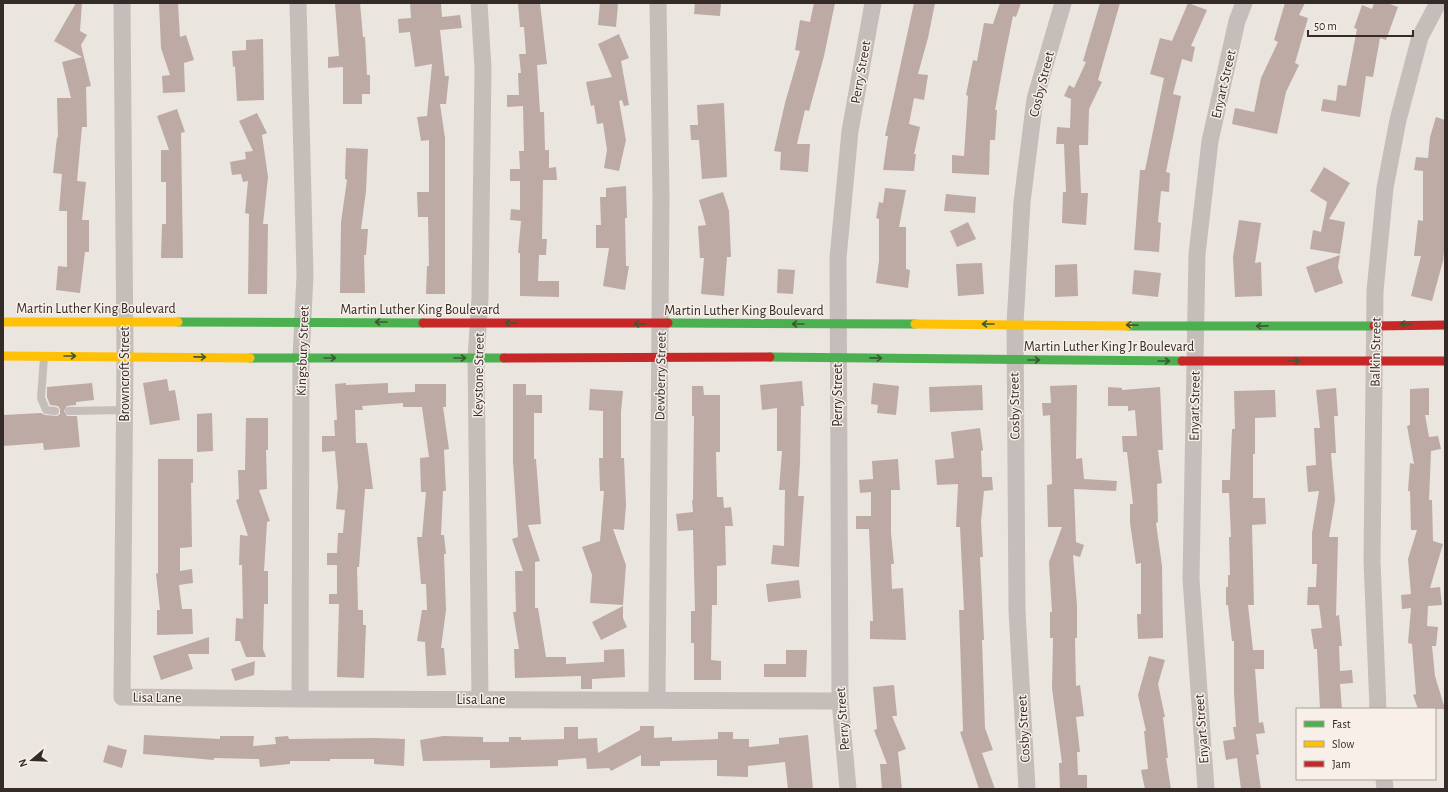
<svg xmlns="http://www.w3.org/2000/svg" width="1448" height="792" font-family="'Alegreya Sans',sans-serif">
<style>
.building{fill:#bdaaa4}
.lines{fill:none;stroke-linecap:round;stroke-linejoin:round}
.lane{stroke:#c4bdb9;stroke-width:8}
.street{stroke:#c4bdb9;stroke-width:17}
.fast{stroke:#4caf50;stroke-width:9}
.slow{stroke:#ffc107;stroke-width:9}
.jam{stroke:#c62828;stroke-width:9}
.oneway{stroke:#3c5936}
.labels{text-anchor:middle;stroke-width:3;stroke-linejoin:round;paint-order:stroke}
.street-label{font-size:14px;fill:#342b28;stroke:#f7efe8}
</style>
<rect width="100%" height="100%" fill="#ebe5e0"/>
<!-- building -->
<path class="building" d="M76 3H82L80 31 87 35 81 45 91 86 86 87 87 127H82L77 181 86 182 82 220H89V252H85L80 293 56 290 58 266 67 267V211H59L62 174 53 173 57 137 58 138 57 98H71L62 62 82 57 54 41Z
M159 3H178L180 37 186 35 194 60 184 63 185 92 163 93 162 76 170 75 161 48Z
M335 3H360L363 37H365L367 75H370V94H362V104H343V67L328 68V57L339 56Z
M410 3H441L442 17 460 15 462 28 440 30 445 76H449L446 104H440L445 138V294H426L427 266H429L428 217H418L417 192H429V140L421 141 417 117 427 116 432 64 415 67 410 32 399 33 398 19 411 18Z
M518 3H540L547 64 537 65 540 112H544L545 150H549V168L556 167 557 180H543L542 239H547L546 255H539L538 281H559V297L520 296V253H518L521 221 510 220 511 209 520 210V181H510V169H520L519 151H524L523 106 507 107V95H519L518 73H521L519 54H526L524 27H520Z
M600 3 618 4 616 27 598 25Z
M695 3H721L720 16 694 14Z
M814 3H835L824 56 809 111 805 110 797 144H810L808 172 780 170 781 152 774 151 785 103 800 51 795 50 800 20 810 22Z
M914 3H935L928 38 918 74 928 75 924 100 914 98 909 124 920 127 914 154H916L914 171 883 170 888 136H885Z
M1000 3H1021L1016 17 1013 16 1005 55 995 110H997L995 140H990L989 175 952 173V155L964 156 968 96 966 95 973 60 977 61 984 23 993 24Z
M1100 3H1120L1098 80 1102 82 1089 109 1088 145H1079L1081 193H1088L1086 225 1062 223 1063 192H1066L1064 144H1056L1057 127 1070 128 1071 99 1064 96 1069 85 1074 88 1086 62 1083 61Z
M1188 3 1207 10 1191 46 1195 47 1192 62 1182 59 1173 94 1181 96 1166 172 1170 173 1169 192 1161 191 1158 222 1161 223 1159 252 1134 250 1140 170H1145L1164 78 1150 74 1160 38 1172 41Z
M1285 3H1305L1299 15 1308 18 1295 63 1299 65 1286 92 1277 134 1232 124 1235 108 1254 112 1261 78 1278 42 1274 40Z
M1374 3H1387L1398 7 1386 40 1380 38 1373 77 1366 76 1360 117 1321 111 1323 99 1336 101 1338 85 1346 86 1357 29 1354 28 1362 5 1372 9Z
M619 34 629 58 621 61 629 105 624 106 622 100 619 101 626 140 619 171 604 168 607 150 603 123 597 124 594 105 591 106 586 82 612 77 598 44Z
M263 39 264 100 237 101 235 66 233 67 232 51 246 50V40Z
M724 103 727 177 702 179 699 140H691L690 125H698L697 105Z
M177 109 185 132 181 133 183 258H161L162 224H166V182H161V150H169L157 116Z
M257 113 267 133 262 135 268 177 263 224H268L267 294H248L249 214 245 213 248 181 243 182 241 174 232 175 230 162 246 159 245 152 253 151 239 121Z
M1436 117 1445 120V242L1443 261 1432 301 1411 296 1421 256H1414L1418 220 1423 221V171L1414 170 1416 157 1428 158 1430 137Z
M346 148 368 149 366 191 361 229H368L366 255H364L365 293H340L341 222 347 180 345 179Z
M1324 167 1350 183 1329 219 1345 222 1340 254 1310 249 1313 230 1321 232 1327 202 1310 191Z
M626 186 627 218H625L626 266H629L625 290 603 286 609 248H596V225H601L600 197H606V188Z
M885 188 906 190 899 227H906V269L910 270 908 288 876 283 879 261V219L876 218 879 202 883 203Z
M723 192 729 211 731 257H727L724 296 701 294 704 258H700L698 226 706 225 699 200Z
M946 194 976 197 975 213 944 211Z
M1239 220 1261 223 1255 263 1261 262 1262 296 1235 297 1233 257Z
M968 222 976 239 957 247 950 231Z
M1340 255 1338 267 1343 283 1315 293 1306 267Z
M982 263 984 294 958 296 956 264Z
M1077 264 1078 296 1055 297V265Z
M778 269 795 270 793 294 777 293Z
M1134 270 1161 273 1158 297 1132 294Z
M167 379 169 391 175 390 180 420 150 425 143 383Z
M802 381 804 406H801L800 463 798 496H804L799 567 771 564 773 545 784 546 785 490H779L782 451H777V408L762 410 760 385Z
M92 383 94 400 76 402V405L67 406 64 411 67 416H77L80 447 44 450 43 443 3 446V415L41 413 45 415 57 416 60 414V409L58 406 50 405 47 397V387Z
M346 383V385L388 383V393L415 392V384H446V407H443L449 449 444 450 446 491H443L441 535H444L446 554H444L446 610 441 648H444L446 675 427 676 425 642 417 641 422 610H427L426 584H421L417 537H422L426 492H421L420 458 429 457 422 407H403V403L362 406 363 410H355L356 443H367L373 489H365L359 567H357L358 610H363V625H366L364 678 337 677 339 604H329V594H337V565H327V553H337L338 533H343L345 510 336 509 338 487 335 451 322 452V436H335L334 420H337L335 384Z
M873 383 899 386 896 415 877 413 878 405 871 404Z
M513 384H526V395H542V413H534V459H536L541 524 528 525 540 561 535 562V608H538L546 657H566V664L604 662V650L624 649 625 677 592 679V689H581V676L515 678 514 649H519L513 612H516L515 571H523L512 539 518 537 513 461Z
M982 385 983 410 930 412 929 387Z
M1077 385 1076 459 1082 458 1084 479 1117 481 1116 491 1074 489 1076 542 1084 545 1080 557 1073 555 1077 606V638H1075L1076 686 1080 685 1084 716 1076 717 1080 752H1077L1078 775H1087V789H1060L1059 763H1062L1052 688 1053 638H1050V612H1052L1049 562 1062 527H1048L1047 485 1052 484 1050 415 1043 416 1042 403H1051L1050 386Z
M692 386H703L704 395H720V452H716L717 497H723L724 508 731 507 733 526H725L726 565 717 566V605H712L711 660 721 661V680H694V643H691V611H695L693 530 678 531 676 514 693 512 692 500H693L694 416H692Z
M1108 387 1122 388V390L1160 387 1163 450H1158L1162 483 1157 484 1158 522 1156 523 1162 566 1163 638 1138 639 1137 614H1141V563L1136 564 1130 523V504H1133L1127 452H1123L1122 436H1137L1135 410 1128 411V406H1108Z
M1336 388 1338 416H1334L1336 453H1331L1335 500 1329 537H1338L1336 616 1339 615 1342 646H1339L1340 671 1352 670 1353 683 1340 684 1342 709H1320L1317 649H1314L1311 629 1322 628 1319 605H1307L1308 587H1316L1317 564H1312V533L1319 491 1308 492 1306 466 1316 465 1314 428H1320L1316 390Z
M1429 388V415H1425L1429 437 1438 436 1441 449 1431 451 1429 500H1432L1433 541 1443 544 1430 588 1440 587 1442 605 1428 606 1427 626 1438 627 1436 646H1432L1435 676 1445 709H1418L1413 695 1416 694 1412 644 1408 643 1411 608 1402 609 1401 595 1411 594 1408 559 1417 530H1411L1410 491H1408L1410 463 1414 464 1407 426 1410 425V389Z
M590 389 623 391 621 412V458H624L626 505 624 530 613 529 626 565 623 605 590 603 592 575 582 547 600 541 604 491H600L599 458H603V411L589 410Z
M1275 390 1276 417 1255 418V454H1253V498H1265L1266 524 1252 525 1254 605H1248L1253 650H1264V669H1255L1259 723 1263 722 1265 733 1256 734 1259 754 1256 755 1261 789H1241L1237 758 1226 760 1223 741 1235 739 1233 727H1236L1234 692V641H1232L1228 605H1226V587H1228V575H1230L1229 537H1231L1229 493H1222V480H1230L1232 429H1235L1234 391Z
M212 413 213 451 197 452V414Z
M246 418H268V450H266L267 489 259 490 270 521 267 522 264 571H268V604H264L263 649 266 657H246L240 641H235L236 618 243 619 242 565H239L240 535 248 536 236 500 239 499 238 470H245Z
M980 428 983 450 981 451 982 477H992L993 490 984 491 981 521 983 557H980L984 640H982L985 728 993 750 982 753 995 789H979L960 732 963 731 959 610H964L960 527H956L958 484 937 485 935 460 954 458 951 432Z
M158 459H193V483H191L192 547 180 548V571L192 569 193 583 179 585 182 609H192L193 634 157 635V610H160L156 574 158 573Z
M898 459 900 490H891V533L894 564H891L892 589 903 588 906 640 870 639V621H873L869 529H856V516H871V492L860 493 859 480 873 479 872 461Z
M799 580 801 598 768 602 766 584Z
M623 606V618L627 627 601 640 592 622Z
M209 637V654H188L193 669 161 680 153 656Z
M786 650H807L806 677H764V664H786Z
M1149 656 1165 660 1158 684 1165 717H1163L1168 758H1166L1171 789H1145L1141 770 1148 769 1144 731H1146L1138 695Z
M255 661 254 675 235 681 231 669Z
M894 685 897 716H892L906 749 898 752 902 789H882L880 764H887L874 730 877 729 873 687Z
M640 726H654V738L672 737V741L718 739V732H733V739H749V747L779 744V738L808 735 813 789H788L785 762 748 766V777L717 776V760L660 761V766H641V755L611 771 609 768 587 769 586 758 558 760V766L490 768V760L423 761 420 740 443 736 483 737V742H509V737H521V740L564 739V727H578V739L597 738 598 753 640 730Z
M144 735 220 739V736H254L253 746 276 744 275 737 288 736 289 739 375 738 405 739 404 766 374 764V759H330V761H290V764L260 767 259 759 214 758V760L143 754Z
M108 745 127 750 122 768 103 762Z"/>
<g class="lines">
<!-- lane -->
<path class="lane" d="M44 357 41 398 46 410 55 411
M69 411 124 410"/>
<!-- street -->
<path class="street" d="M122 3 125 357 122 697 300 699 840 701
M298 3 305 275 301 358 300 699
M479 3 483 68 480 298 476 358 480 699
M657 700 661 197 658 3
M1378 709 1372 561 1375 291 1385 188 1398 120 1420 37 1438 3
M1384 779 1385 789
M848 789 840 701 838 258 850 131 873 3
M1027 789 1017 611 1015 324 1022 202 1035 99 1063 3
M1206 789 1191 579 1197 254 1210 141 1237 21 1244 3"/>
<!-- fast -->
<path class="fast" d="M178 322 423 323
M668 323 915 324
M1128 326H1374
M770 357 1182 361
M250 358H504"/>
<!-- slow -->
<path class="slow" d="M3 322H178
M915 324 1128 326
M3 356 250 358"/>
<!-- jam -->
<path class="jam" d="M423 323H668
M1374 326 1445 325
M504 358 770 357
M1182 361H1445"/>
</g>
<!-- one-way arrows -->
<defs><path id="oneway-shaft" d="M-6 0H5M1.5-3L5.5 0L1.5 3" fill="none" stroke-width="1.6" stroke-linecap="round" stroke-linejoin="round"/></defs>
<g class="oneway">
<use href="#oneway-shaft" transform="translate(381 322) rotate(-180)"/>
<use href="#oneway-shaft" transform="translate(511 323) rotate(-180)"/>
<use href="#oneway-shaft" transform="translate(640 324) rotate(-180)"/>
<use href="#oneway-shaft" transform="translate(798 324) rotate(180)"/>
<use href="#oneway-shaft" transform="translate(988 324) rotate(180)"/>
<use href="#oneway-shaft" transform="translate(1406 324) rotate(-179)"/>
<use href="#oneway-shaft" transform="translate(1132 325) rotate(-179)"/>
<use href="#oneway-shaft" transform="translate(1262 326) rotate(179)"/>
<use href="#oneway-shaft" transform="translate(70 356)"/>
<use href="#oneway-shaft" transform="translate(200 357) rotate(1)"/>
<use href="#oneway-shaft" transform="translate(330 358)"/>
<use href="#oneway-shaft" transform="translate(460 358)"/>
<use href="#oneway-shaft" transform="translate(876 358) rotate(1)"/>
<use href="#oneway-shaft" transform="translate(1034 360)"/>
<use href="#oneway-shaft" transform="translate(1164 361)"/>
<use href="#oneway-shaft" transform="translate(1294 361)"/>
</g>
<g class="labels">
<!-- street labels -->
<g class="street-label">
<text transform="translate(860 72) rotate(-80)" y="5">Perry Street</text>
<text transform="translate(1041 84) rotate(-76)" y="5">Cosby Street</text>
<text transform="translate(1223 84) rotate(-77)" y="5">Enyart Street</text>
<text x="96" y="313">Martin Luther King Boulevard</text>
<text x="420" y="314">Martin Luther King Boulevard</text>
<text x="744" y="315">Martin Luther King Boulevard</text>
<text x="1109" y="351">Martin Luther King Jr Boulevard</text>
<text transform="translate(302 351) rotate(-88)" y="5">Kingsbury Street</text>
<text transform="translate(1375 352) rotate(-89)" y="5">Balkin Street</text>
<text transform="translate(124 374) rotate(-90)" y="5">Browncroft Street</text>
<text transform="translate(478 375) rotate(-89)" y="5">Keystone Street</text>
<text transform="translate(660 376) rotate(-89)" y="5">Dewberry Street</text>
<text transform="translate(837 395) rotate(-90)" y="5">Perry Street</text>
<text transform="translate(1014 406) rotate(-91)" y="5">Cosby Street</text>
<text transform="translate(1194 406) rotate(-89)" y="5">Enyart Street</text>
<text transform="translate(157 697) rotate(1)" y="5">Lisa Lane</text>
<text x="481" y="704">Lisa Lane</text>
<text transform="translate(842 719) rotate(-94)" y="5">Perry Street</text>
<text transform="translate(1023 729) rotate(-93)" y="5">Cosby Street</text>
<text transform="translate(1201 729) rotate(-94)" y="5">Enyart Street</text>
</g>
</g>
<!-- border -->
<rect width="1448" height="792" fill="none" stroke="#342b28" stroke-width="8"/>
<!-- legend -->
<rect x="1296" y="708" width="140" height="72" fill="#f7efe8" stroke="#a9a19b"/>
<rect x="1304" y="721" width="20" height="6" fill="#4caf50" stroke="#a9a19b"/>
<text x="1332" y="728" font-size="12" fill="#342b28">Fast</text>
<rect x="1304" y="741" width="20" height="6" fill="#ffc107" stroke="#a9a19b"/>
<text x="1332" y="748" font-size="12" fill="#342b28">Slow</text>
<rect x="1304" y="761" width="20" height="6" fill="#c62828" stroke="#a9a19b"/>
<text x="1332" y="768" font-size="12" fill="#342b28">Jam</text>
<!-- north arrow -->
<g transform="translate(32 760) rotate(251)" stroke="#f7efe8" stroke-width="3" paint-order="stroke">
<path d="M0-3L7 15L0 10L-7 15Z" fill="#342b28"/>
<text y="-6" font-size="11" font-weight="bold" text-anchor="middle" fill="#342b28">N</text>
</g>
<!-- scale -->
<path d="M1308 30v6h105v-6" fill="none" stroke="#342b28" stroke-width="2"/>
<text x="1314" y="30" font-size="12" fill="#342b28" stroke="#f7efe8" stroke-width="3" paint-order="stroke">50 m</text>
</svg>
